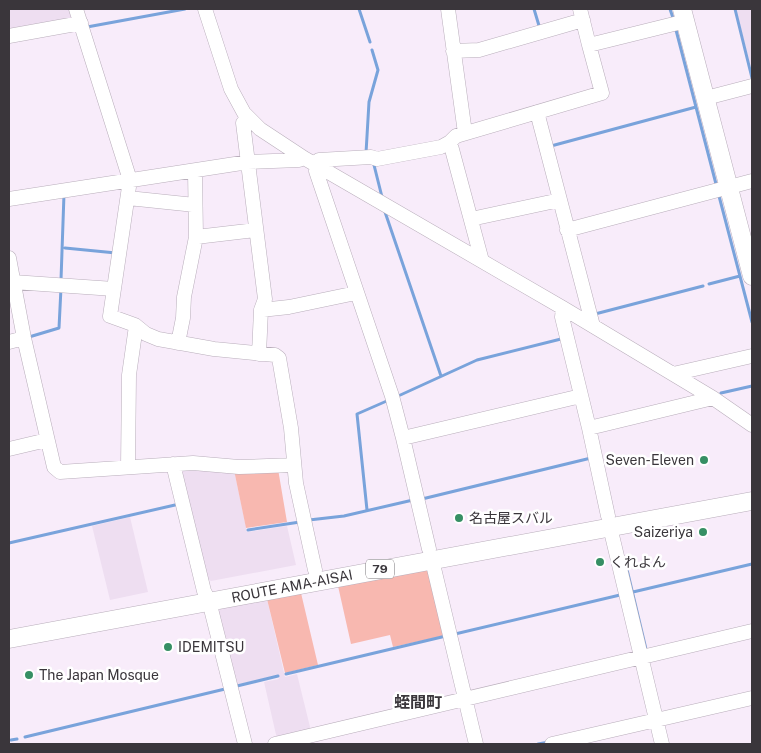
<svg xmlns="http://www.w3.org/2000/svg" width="761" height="753" font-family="'Public Sans','Noto Sans JP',sans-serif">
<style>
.built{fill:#eedef1}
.green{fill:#f8b8b0}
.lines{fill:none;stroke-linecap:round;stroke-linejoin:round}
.stream{stroke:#79a3db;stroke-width:3}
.minor-casing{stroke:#b9aebb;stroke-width:15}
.major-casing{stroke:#b9aebb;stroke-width:19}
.minor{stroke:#fff;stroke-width:14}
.major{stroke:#fff;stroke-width:18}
.poi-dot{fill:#368f64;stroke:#fff;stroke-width:2}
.labels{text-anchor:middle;stroke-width:5;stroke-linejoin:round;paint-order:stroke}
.shield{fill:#fff;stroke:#757276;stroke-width:1}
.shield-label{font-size:12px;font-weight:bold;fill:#3a363b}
.poi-label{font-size:14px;fill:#3a363b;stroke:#fff;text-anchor:start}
.street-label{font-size:14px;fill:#3a363b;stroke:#fff}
.quarter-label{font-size:16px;font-weight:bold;fill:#3a363b;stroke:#fff}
</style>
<rect width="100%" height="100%" fill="#f8ecfa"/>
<!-- built -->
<path class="built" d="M9 9H72L74 17 71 21 9 32Z
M736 9H752V72Z
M180 468 234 470 247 532 287 526 296 565 211 581 206 578Z
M130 517 148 592 110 600 92 526Z
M267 599 285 677 297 674 311 731 277 739 264 682 279 679 278 675 235 685 218 612 221 608Z"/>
<!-- green -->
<path class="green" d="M278 469 287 522 246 528 234 470Z
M429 569 447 635 393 647 390 635 351 644 338 586Z
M301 593 318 665 285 673 267 599Z"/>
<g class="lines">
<!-- stream -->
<path class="stream" d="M359 9 370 42
M534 9 540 29
M670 9 673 18
M735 9 752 78
M87 27 185 9
M676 30 716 184
M551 146 696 107
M366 153 369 102 378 70 372 50
M373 161 382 197
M719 196 752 322
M385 212 441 376
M65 248 116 253
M61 280 64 194
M709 284 740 276
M595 314 703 286
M29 337 59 328 61 288
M721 393 752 386
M396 397 477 360 561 339
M422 499 591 458
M367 510 357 414 389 400
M309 520 344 516 413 500
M248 530 300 522
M9 543 175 505
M625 561 646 649
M633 592 752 564
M455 634 620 595
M286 674 446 636
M237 686 278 676
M25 737 225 689V690
M11 740 17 739
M538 744 549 742"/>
<defs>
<path id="minor" d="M76 9 130 180 110 316 135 325 146 334 158 339 214 349 275 355 279 358 291 428 296 483 315 570
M205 9 231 89 244 113 260 129 304 158 563 308 713 398 752 425
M448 9 465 133
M580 9 589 45
M9 36 81 23
M453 51 479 50 583 20
M706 98 752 86
M537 112 593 326
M249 118 243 123 265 299 261 310 259 354
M450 142 482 261
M128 198 195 205
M9 199 248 162 299 160 304 158
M471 219 560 200
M567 230 752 181
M196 237 256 230
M9 258 24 338 54 467 60 472 193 463 239 467 294 465
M13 282 114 289
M563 308 562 317 589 428 608 516
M261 310 289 307 356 293
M9 342 24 338
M178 343 183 318 184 297 196 237 195 171
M673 374 752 356
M589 428 713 398
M403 438 581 396
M9 449 47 440
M173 464 204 591 209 601 245 744
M128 467 129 375 136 326
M610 527 662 744
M429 549 403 438 392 396 316 171 319 160 371 157 377 159 441 147 450 142 456 136 602 93 589 45 686 21
M432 560 476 744
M275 744 752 631
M552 744 752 698"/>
<path id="major" d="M682 9 752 276
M9 639 752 501"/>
</defs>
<!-- minor casing -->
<use href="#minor" class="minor-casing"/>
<!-- major casing -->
<use href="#major" class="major-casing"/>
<!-- minor -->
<use href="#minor" class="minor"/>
<!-- major -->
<use href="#major" class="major"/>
</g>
<!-- markers -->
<g class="poi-dot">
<circle cx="704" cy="460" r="5"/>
<circle cx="459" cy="518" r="5"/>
<circle cx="703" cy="532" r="5"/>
<circle cx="600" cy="562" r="5"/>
<circle cx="168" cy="647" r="5"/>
<circle cx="29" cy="675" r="5"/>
</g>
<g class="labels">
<!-- shield labels -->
<rect class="shield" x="366" y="559.5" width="28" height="19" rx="4"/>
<g class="shield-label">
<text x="380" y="573">79</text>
</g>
<!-- poi labels -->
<g class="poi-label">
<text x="694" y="465" text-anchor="end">Seven-Eleven</text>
<text x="469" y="523">名古屋スバル</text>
<text x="693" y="537" text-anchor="end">Saizeriya</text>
<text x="610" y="567">くれよん</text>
<text x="178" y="652">IDEMITSU</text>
<text x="39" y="680">The Japan Mosque</text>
</g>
<!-- street labels -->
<g class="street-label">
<text transform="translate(292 586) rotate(-11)" y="5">ROUTE AMA-AISAI</text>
</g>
<!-- quarter labels -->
<g class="quarter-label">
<text x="418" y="708">蛭間町</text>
</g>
</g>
<!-- border -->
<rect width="761" height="753" fill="none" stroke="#3a363b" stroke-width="20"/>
</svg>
